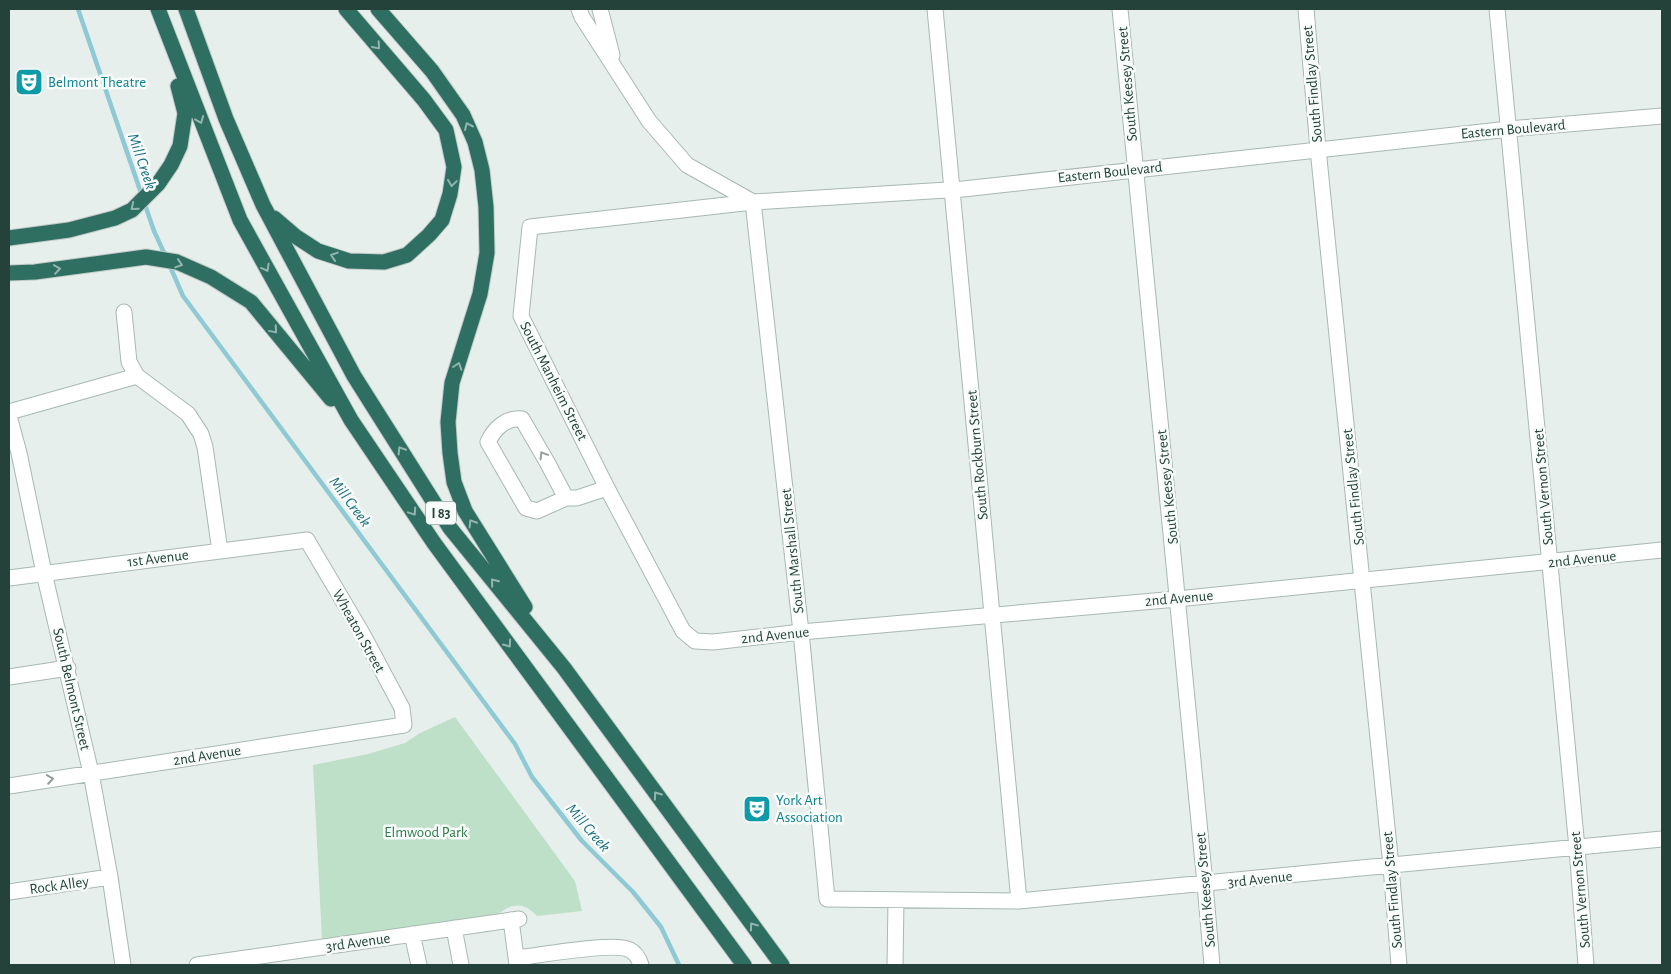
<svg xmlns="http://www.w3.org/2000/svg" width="1671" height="974" font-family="'Alegreya Sans',sans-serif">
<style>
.green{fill:#bfe0c8}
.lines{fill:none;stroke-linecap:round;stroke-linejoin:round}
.stream{stroke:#8ec9d4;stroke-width:4.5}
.minor-casing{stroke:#a8b8b2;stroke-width:17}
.highway-casing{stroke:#c2cac8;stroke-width:17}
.minor{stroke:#fff;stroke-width:15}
.highway{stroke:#2f6f62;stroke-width:15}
.oneway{stroke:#93b5ae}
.oneway2{stroke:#92a09c}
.labels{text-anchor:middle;stroke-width:5;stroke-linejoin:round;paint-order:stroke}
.shield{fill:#f7fbf9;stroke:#637a73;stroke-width:1}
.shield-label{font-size:14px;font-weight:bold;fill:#24423a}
.culture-label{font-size:15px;fill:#0d838f;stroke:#f7fbf9;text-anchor:start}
.street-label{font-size:15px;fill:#24423a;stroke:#f7fbf9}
.park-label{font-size:15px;fill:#2d7a4b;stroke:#f7fbf9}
.water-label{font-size:16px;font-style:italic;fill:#1c6f80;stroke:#f7fbf9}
</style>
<rect width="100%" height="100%" fill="#e6efeb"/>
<!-- green -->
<path class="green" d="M455 717 575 881 582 911 537 916C522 900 511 904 495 916L322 940 313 765 368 754 405 743 420 733Z"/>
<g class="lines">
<!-- stream -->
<path class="stream" d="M78 9 154 231 166 257
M169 264 183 296 515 744 532 777 582 841 633 892 661 927 679 965"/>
<defs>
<path id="minor" d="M579 9 582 17 649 121 687 165 753 202
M600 9 612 55
M935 9 1019 901
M1120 9 1205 884 1212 965
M1306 9 1318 149 1391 866 1399 965
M1497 9 1577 848 1586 965
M1662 116 1509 129 963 189 753 202 530 227 521 316 607 488 683 631 695 641 713 642 801 632 1177 599 1662 550
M753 202 801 632 827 899 1019 901 1662 839
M137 376 188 414 201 434 205 447 220 551
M9 412 137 376 129 362 124 312
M9 416 19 453 44 573 91 773 110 877 123 965
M566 498 547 462 522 419C506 417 494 429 488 442L526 508 537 511 566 498H577L607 488
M9 578 307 540 362 633 402 708 404 725 9 786
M9 677 68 668
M9 892 110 877
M511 920 517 965
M454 928 461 965
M412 934 419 965
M516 958C537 956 615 941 630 950 636 953 639 959 641 965
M197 965 519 919
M895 965 896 900"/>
<path id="highway" d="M158 9 240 220 351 420 434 543 744 965
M186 9 226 119 263 205 354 376 450 528 564 668 782 965
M378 9 432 71 463 115 475 142 482 170 486 207 487 253 480 294 452 383 448 422 450 453 454 482 465 511 525 607
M274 218 295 236 318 251 349 261 384 262 407 255 429 235 442 220 450 194 454 167 446 130 424 100 346 9
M9 238 69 230 115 218 132 210 158 184 171 165 180 146 185 113 178 86
M9 273 35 272 146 257 177 262 211 277 251 302 331 399"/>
</defs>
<!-- minor casing -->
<use href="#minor" class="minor-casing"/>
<!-- highway casing -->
<use href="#highway" class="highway-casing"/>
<!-- minor -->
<use href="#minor" class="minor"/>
<!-- highway -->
<use href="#highway" class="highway"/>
</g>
<!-- one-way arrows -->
<defs><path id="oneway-chevron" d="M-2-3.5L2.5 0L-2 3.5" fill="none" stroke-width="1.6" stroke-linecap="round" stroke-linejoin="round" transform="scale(1.25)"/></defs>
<g class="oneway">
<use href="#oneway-chevron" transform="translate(377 46) rotate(49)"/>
<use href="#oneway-chevron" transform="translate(200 120) rotate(68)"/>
<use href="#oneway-chevron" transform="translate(468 126) rotate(-114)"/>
<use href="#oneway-chevron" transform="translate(452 183) rotate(98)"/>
<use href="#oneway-chevron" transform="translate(134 207) rotate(141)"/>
<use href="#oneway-chevron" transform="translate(334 256) rotate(-162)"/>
<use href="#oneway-chevron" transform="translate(179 264) rotate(18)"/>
<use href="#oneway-chevron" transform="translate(266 268) rotate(61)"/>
<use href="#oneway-chevron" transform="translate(57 269) rotate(-8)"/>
<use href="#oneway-chevron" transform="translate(274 330) rotate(50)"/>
<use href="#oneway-chevron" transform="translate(458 366) rotate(-72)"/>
<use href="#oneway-chevron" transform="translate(401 450) rotate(-122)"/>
<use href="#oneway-chevron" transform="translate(413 512) rotate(56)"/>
<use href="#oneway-chevron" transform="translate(472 523) rotate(-122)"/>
<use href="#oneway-chevron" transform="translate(494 582) rotate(-129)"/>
<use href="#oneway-chevron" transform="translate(508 644) rotate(54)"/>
<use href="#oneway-chevron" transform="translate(657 795) rotate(-126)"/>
<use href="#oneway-chevron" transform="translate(753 926) rotate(-126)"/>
</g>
<g class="oneway2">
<use href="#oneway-chevron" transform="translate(543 455) rotate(-121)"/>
<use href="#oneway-chevron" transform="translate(50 779) rotate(-9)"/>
</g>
<!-- icons -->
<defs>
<symbol id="theatre-square" viewBox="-11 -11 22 22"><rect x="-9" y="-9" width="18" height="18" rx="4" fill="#0f9aa8" stroke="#f7fbf9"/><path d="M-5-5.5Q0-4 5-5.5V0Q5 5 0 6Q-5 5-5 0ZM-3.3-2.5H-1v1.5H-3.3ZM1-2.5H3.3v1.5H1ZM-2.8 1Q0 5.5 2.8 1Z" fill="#fff"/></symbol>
</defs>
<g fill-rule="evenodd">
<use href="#theatre-square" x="13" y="66" width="32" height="32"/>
<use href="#theatre-square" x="741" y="793" width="32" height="32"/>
</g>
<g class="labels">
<!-- shield labels -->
<rect class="shield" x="426" y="501.5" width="30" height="23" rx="4"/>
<g class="shield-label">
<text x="441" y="518">I 83</text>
</g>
<!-- culture labels -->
<g class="culture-label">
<text x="48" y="87">Belmont Theatre</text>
<text x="776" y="805">York Art<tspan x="776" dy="17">Association</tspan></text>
</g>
<!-- street labels -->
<g class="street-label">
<text transform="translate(1127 84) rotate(-95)" y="5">South Keesey Street</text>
<text transform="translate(1312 84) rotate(-95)" y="5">South Findlay Street</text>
<text transform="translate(1513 129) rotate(-5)" y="5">Eastern Boulevard</text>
<text transform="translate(1110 172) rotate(-6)" y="5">Eastern Boulevard</text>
<text transform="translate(554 381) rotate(63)" y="5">South Manheim Street</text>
<text transform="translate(977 455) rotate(-95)" y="5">South Rockburn Street</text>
<text transform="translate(1167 487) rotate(-96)" y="5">South Keesey Street</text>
<text transform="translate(1353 487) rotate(-96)" y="5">South Findlay Street</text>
<text transform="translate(1543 487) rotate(-95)" y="5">South Vernon Street</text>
<text transform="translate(792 551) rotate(-96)" y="5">South Marshall Street</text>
<text transform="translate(158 558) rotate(-7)" y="5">1st Avenue</text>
<text transform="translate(1582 559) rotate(-6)" y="5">2nd Avenue</text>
<text transform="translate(1179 598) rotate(-5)" y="5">2nd Avenue</text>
<text transform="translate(359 631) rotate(61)" y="5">Wheaton Street</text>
<text transform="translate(775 635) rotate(-6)" y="5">2nd Avenue</text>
<text transform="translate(72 689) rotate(77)" y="5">South Belmont Street</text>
<text transform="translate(207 755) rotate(-9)" y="5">2nd Avenue</text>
<text transform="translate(1260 879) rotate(-6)" y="5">3rd Avenue</text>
<text transform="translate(59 885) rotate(-8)" y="5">Rock Alley</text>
<text transform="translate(1205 890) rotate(-95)" y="5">South Keesey Street</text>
<text transform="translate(1392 890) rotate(-95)" y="5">South Findlay Street</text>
<text transform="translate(1580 890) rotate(-95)" y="5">South Vernon Street</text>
<text transform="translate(358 942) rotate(-8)" y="5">3rd Avenue</text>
</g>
<!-- park labels -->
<g class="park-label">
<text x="426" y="837">Elmwood Park</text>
</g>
<!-- water labels -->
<g class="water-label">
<text transform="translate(143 161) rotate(71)" y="6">Mill Creek</text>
<text transform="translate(351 501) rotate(53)" y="6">Mill Creek</text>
<text transform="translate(589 827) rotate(49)" y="6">Mill Creek</text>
</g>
</g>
<!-- border -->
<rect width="1671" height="974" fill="none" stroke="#24423a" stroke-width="20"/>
</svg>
